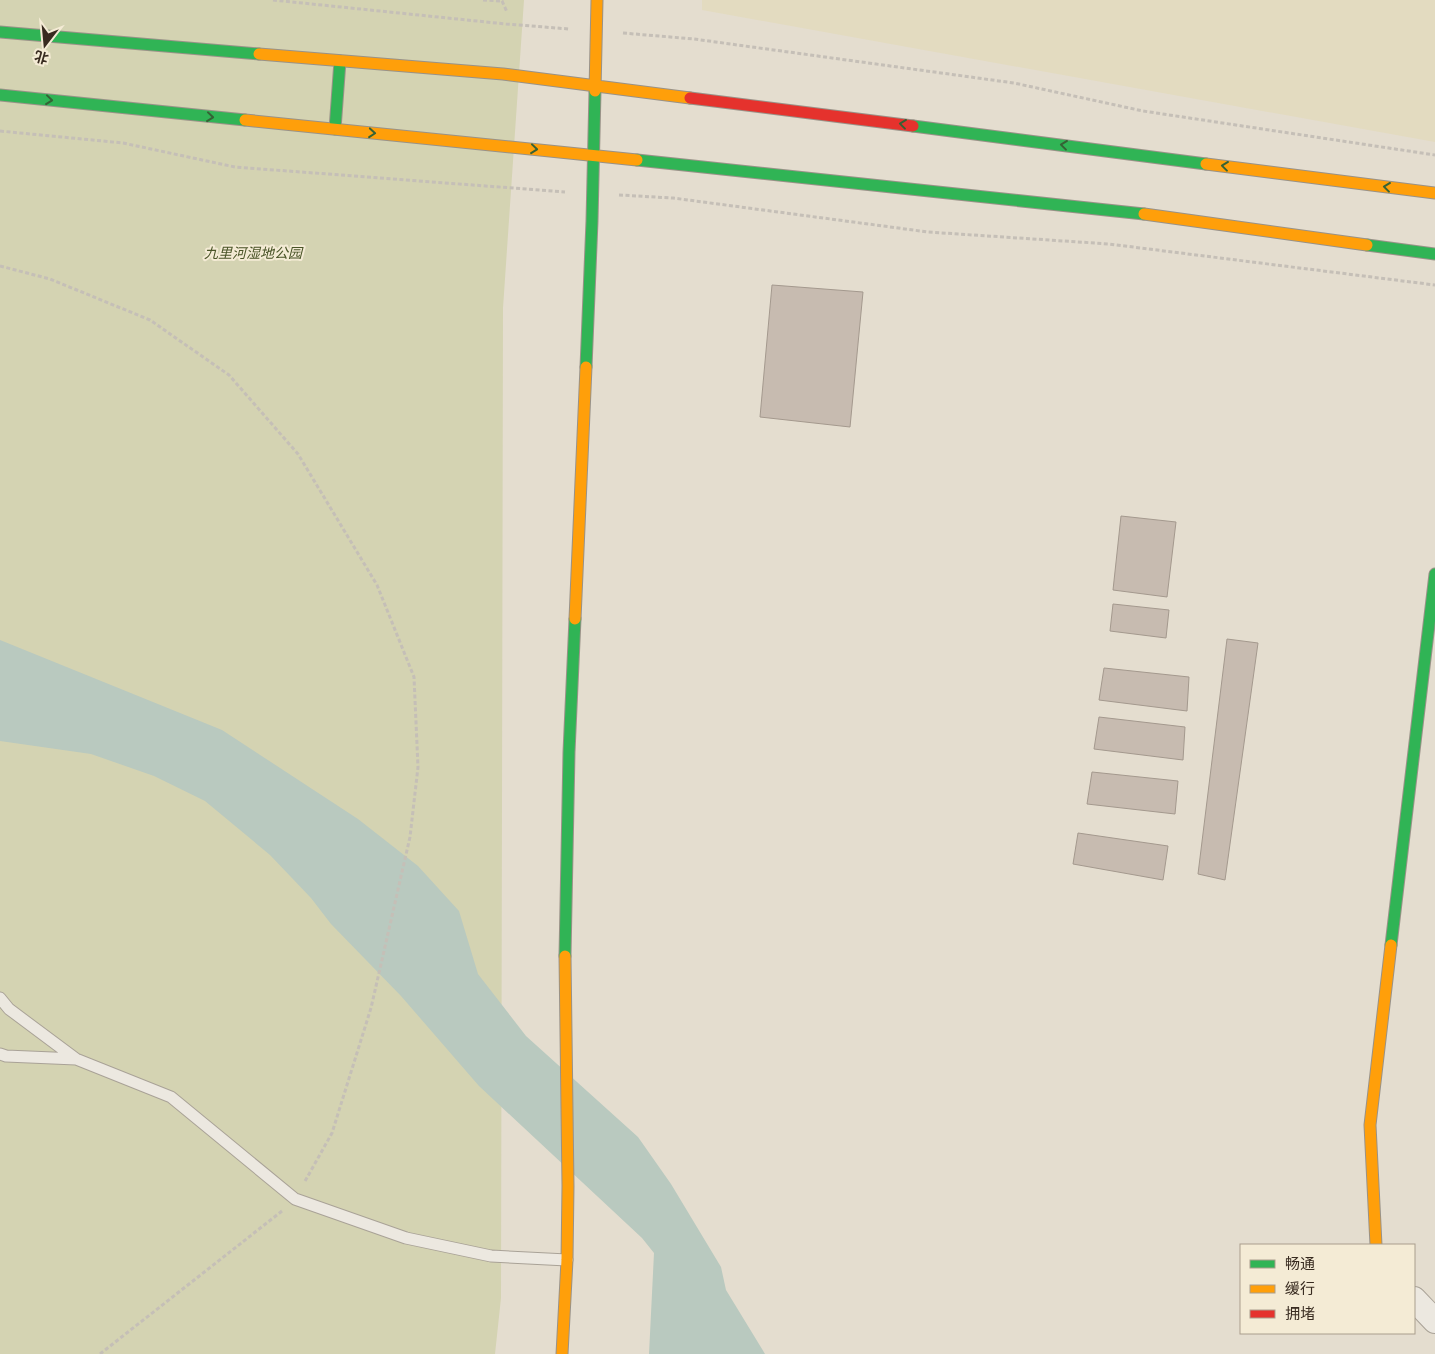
<svg xmlns="http://www.w3.org/2000/svg" width="1435" height="1354" font-family="'IBM Plex Serif','Noto Sans SC',serif">
<style>
.farmland{fill:#e3dbc0}
.green{fill:#d4d3b2}
.water{fill:#b9c9bf}
.building{fill:#c7bbb0;stroke:#a4998e}
.lines{fill:none;stroke-linecap:round;stroke-linejoin:round}
.lane-casing{stroke:#a9a297;stroke-width:13}
.street-casing{stroke:#a9a297;stroke-width:26}
.fast-casing{stroke:#999288;stroke-width:13}
.slow-casing{stroke:#999288;stroke-width:13}
.jam-casing{stroke:#999288;stroke-width:13}
.path{stroke:#c5bfb7;stroke-width:3;stroke-dasharray:4 2.5;stroke-linecap:butt}
.lane{stroke:#ece8e0;stroke-width:11}
.street{stroke:#ece8e0;stroke-width:24}
.fast{stroke:#30b455;stroke-width:11}
.slow{stroke:#ff9f0a;stroke-width:11}
.jam{stroke:#e5322d;stroke-width:11}
.oneway{stroke:#356235}
.labels{text-anchor:middle;stroke-width:4;stroke-linejoin:round;paint-order:stroke}
.park-label{font-size:14px;font-style:italic;fill:#495427;stroke:#f4ebd5}
</style>
<rect width="100%" height="100%" fill="#e4ddcf"/>
<!-- farmland -->
<path class="farmland" d="M702 0H1435V142L702 10Z"/>
<!-- green -->
<path class="green" d="M0 0H524L503 308 501 1298 495 1354H0Z"/>
<!-- water -->
<path class="water" d="M0 640 222 730 358 819 418 866 459 911 478 974 526 1036 638 1137 671 1184 721 1267 726 1290 765 1354H649L654 1253 642 1238 479 1086 401 996 331 924 311 898 270 855 205 801 154 776 91 754 0 741Z"/>
<!-- building -->
<path class="building" d="M772 285 863 292 850 427 760 417Z
M1121 516 1176 522 1167 597 1113 590Z
M1113 604 1169 610 1166 638 1110 631Z
M1227 639 1258 643 1225 880 1198 874Z
M1104 668 1189 677 1187 711 1099 700Z
M1099 717 1185 727 1183 760 1094 749Z
M1092 772 1178 781 1175 814 1087 804Z
M1078 833 1168 846 1163 880 1073 864Z"/>
<g class="lines">
<defs>
<path id="lane" d="M0 998 9 1009 76 1059 171 1097 295 1199 406 1238 491 1256 567 1260
M0 1054 6 1056 76 1059"/>
<path id="street" d="M1414 1299 1435 1321"/>
<path id="fast" d="M0 32 259 54
M0 95 245 120
M913 126 1206 164
M335 129 340 61
M637 160 1144 214
M1367 245 1435 254
M586 367 592 221 595 91
M1391 945 1435 574
M565 956 569 752 575 619"/>
<path id="slow" d="M259 54 503 74 690 98
M595 91 597 0
M245 120 637 160
M1206 164 1435 193
M1144 214 1367 245
M575 619 586 367
M1376 1245 1370 1125 1391 945
M562 1354 567 1260 568 1186 565 956"/>
<path id="jam" d="M690 98 913 126"/>
</defs>
<!-- lane casing -->
<use href="#lane" class="lane-casing"/>
<!-- street casing -->
<use href="#street" class="street-casing"/>
<!-- fast casing -->
<use href="#fast" class="fast-casing"/>
<!-- slow casing -->
<use href="#slow" class="slow-casing"/>
<!-- jam casing -->
<use href="#jam" class="jam-casing"/>
<!-- path -->
<path class="path" d="M273 0 506 24 569 29
M483 0 502 1 503 0
M502 1 507 12
M623 33 694 39 1014 83 1143 111 1435 155
M0 131 123 143 235 167 565 192
M619 195 673 198 928 232 1109 244 1435 285
M0 266 50 279 150 320 229 375 298 454 377 585 414 677 418 767 410 837 371 1008 332 1133 304 1183
M100 1354 282 1211"/>
<!-- lane -->
<use href="#lane" class="lane"/>
<!-- street -->
<use href="#street" class="street"/>
<!-- fast -->
<use href="#fast" class="fast"/>
<!-- slow -->
<use href="#slow" class="slow"/>
<!-- jam -->
<use href="#jam" class="jam"/>
</g>
<!-- one-way arrows -->
<defs><path id="oneway-chevron" d="M-2-3.5L2.5 0L-2 3.5" fill="none" stroke-width="1.6" stroke-linecap="round" stroke-linejoin="round" transform="scale(1.25)"/></defs>
<g class="oneway">
<use href="#oneway-chevron" transform="translate(49 100) rotate(6)"/>
<use href="#oneway-chevron" transform="translate(210 117) rotate(6)"/>
<use href="#oneway-chevron" transform="translate(903 124) rotate(-173)"/>
<use href="#oneway-chevron" transform="translate(372 133) rotate(5)"/>
<use href="#oneway-chevron" transform="translate(1064 145) rotate(-173)"/>
<use href="#oneway-chevron" transform="translate(534 149) rotate(6)"/>
<use href="#oneway-chevron" transform="translate(1225 166) rotate(-173)"/>
<use href="#oneway-chevron" transform="translate(1387 187) rotate(-173)"/>
</g>
<g class="labels">
<!-- park labels -->
<g class="park-label">
<text x="253" y="258">九里河湿地公园</text>
</g>
</g>
<!-- legend -->
<rect x="1240" y="1244" width="175" height="90" fill="#f4ebd5" stroke="#a99e8d"/>
<rect x="1250" y="1260" width="25" height="8" fill="#30b455" stroke="#a99e8d"/>
<text x="1285" y="1269" font-size="15" fill="#382b20">畅通</text>
<rect x="1250" y="1285" width="25" height="8" fill="#ff9f0a" stroke="#a99e8d"/>
<text x="1285" y="1294" font-size="15" fill="#382b20">缓行</text>
<rect x="1250" y="1310" width="25" height="8" fill="#e5322d" stroke="#a99e8d"/>
<text x="1285" y="1319" font-size="15" fill="#382b20">拥堵</text>
<!-- north arrow -->
<g transform="translate(45 45) rotate(196)" stroke="#f4ebd5" stroke-width="4" paint-order="stroke">
<path d="M0-4L9 19L0 12L-9 19Z" fill="#382b20"/>
<text y="-8" font-size="14" font-weight="bold" text-anchor="middle" fill="#382b20">北</text>
</g>
</svg>
